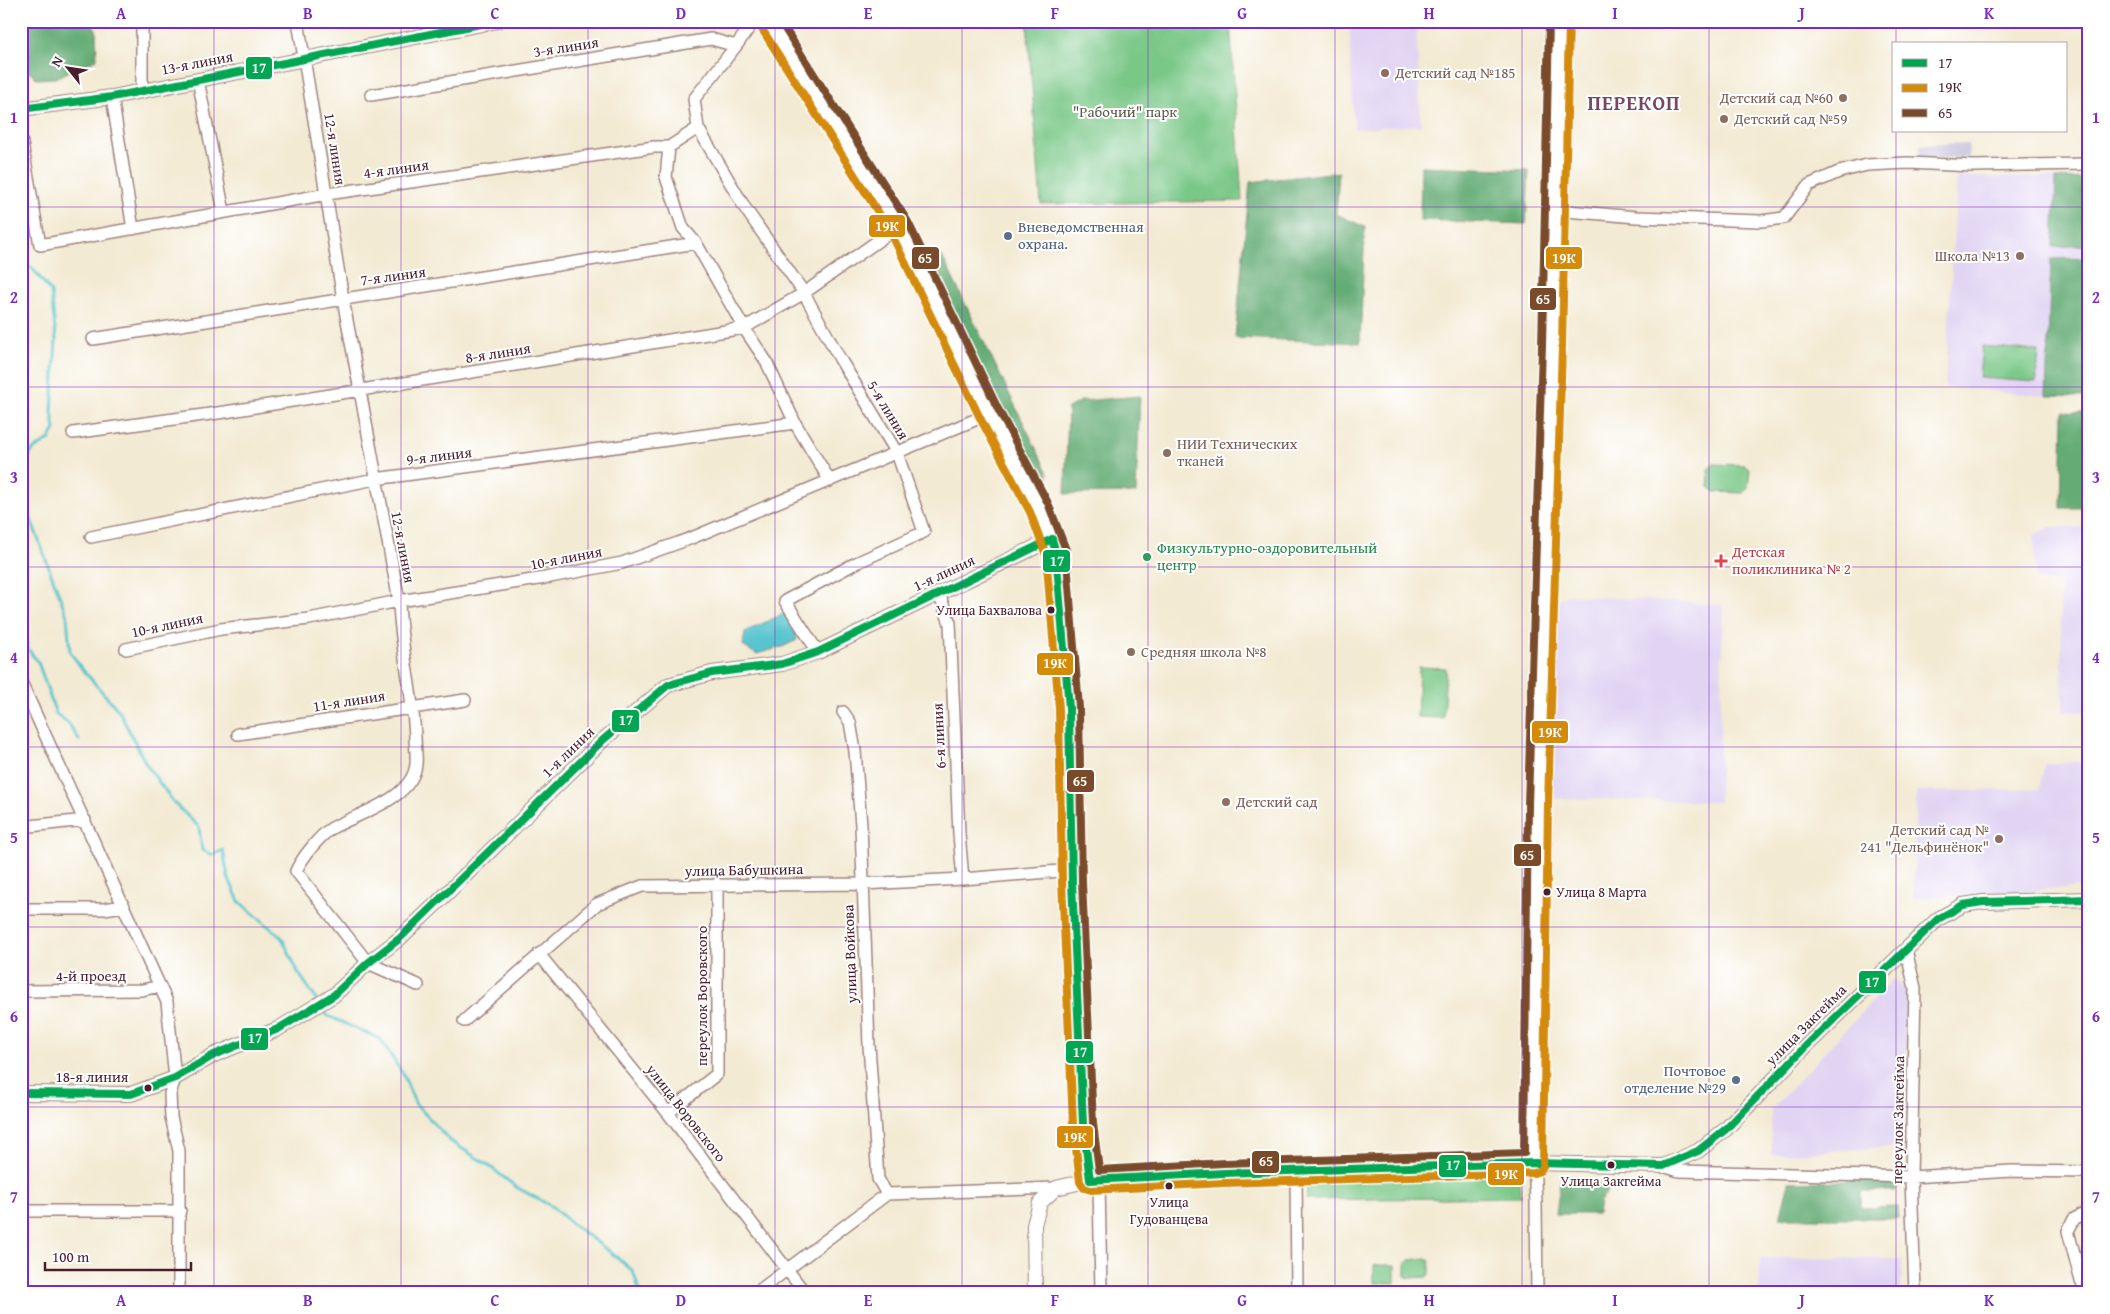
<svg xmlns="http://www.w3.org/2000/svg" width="2110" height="1314" font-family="'Gentium Book Plus',serif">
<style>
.built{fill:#e1d4f3}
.industrial{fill:#c5c0da}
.green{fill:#7ac888;stroke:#62745a}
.forest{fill:#63ac74;stroke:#566650}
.water{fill:#58c5ce;stroke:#51727c}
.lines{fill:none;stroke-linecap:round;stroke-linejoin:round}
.stream{stroke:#58c5ce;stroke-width:3}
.minor-casing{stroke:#9e847f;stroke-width:14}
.tertiary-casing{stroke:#9e847f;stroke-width:16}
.minor{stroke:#fff;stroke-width:11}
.tertiary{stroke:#fff;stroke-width:14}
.bus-1-casing{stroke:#fff;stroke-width:11}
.bus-2-casing{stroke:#fff;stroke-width:11}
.bus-3-casing{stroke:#fff;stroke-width:11}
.bus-1{stroke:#00a651;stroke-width:8}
.bus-2{stroke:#d48b09;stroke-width:8}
.bus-3{stroke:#7a4b2a;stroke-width:8}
.grid{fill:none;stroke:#7b2cbf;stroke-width:1;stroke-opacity:0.55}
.education-dot{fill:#8d6e63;stroke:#fff;stroke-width:2}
.service-dot{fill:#5c6f8a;stroke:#fff;stroke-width:2}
.leisure-dot{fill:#2e9e5b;stroke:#fff;stroke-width:2}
.health-dot{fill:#e0444e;stroke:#fff;stroke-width:2}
.bus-dot{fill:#4a1f2b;stroke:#fff;stroke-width:2}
.labels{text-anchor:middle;stroke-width:4;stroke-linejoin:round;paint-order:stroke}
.bus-label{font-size:14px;fill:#4a1f2b;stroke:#fff}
.street-label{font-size:15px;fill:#4a1f2b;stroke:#fff}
.education-label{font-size:15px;fill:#785e54;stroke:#fff;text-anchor:start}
.park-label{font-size:15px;fill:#5b5a4c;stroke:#fff}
.service-label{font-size:15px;fill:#4e5e75;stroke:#fff;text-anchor:start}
.leisure-label{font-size:15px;fill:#27864d;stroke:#fff;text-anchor:start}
.health-label{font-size:15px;fill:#be3a42;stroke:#fff;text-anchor:start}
.district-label{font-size:20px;font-weight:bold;letter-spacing:1px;fill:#774663;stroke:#fff}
.line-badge{stroke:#fff;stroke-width:2}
.badge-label{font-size:14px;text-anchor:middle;font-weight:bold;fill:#fff}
.neatline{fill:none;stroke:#7b2cbf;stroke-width:2}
.grid-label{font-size:16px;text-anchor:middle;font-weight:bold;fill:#7b2cbf}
</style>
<rect width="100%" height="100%" fill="#fff"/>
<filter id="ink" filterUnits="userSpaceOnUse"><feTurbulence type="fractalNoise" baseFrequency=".02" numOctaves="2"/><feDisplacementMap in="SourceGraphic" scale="10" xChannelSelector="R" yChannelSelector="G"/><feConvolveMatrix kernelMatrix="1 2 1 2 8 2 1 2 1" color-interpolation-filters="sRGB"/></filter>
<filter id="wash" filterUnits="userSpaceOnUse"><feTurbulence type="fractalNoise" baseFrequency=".0096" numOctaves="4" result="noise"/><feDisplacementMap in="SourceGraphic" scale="20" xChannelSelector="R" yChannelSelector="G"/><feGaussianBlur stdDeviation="1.12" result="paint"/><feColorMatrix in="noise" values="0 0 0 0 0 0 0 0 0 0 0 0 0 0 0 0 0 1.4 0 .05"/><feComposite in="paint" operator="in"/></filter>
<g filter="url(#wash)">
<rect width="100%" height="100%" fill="#f3ead3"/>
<!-- built -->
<path class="built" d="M1349 21H1416L1421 125 1354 129Z
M1957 177 2089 178V397L2046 396 1945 387Z
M2050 527H2089V711L2063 712 2060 583 2036 579 2034 535Z
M1568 595 1723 605 1719 802 1541 798 1546 606Z
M2089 761 2080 887 1913 899 1916 792 2039 789 2045 764Z
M1893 979 1909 992 1901 1146 1772 1155 1771 1110Z
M1760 1258 1902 1259 1901 1293H1758Z"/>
<!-- industrial -->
<path class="industrial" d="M1968 143 1969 157 1920 159V145Z"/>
<!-- green -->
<path class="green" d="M1027 21H1230L1242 201 1041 204Z
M1982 346 2039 351 2036 382 1979 378Z
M1714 464 1744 465 1750 470 1748 488 1743 493 1715 492 1709 487 1708 469Z
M1419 667 1446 668 1443 718 1417 717Z
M1520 1174 1521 1197 1307 1200 1306 1177Z
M1426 1258 1430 1261V1274L1427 1277 1409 1278 1406 1276V1263L1410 1260Z
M1374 1265H1395V1283H1374Z"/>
<!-- forest -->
<path class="forest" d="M21 21H90L96 29 97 59 55 78 37 79 31 73 21 71Z
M1421 166 1529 170 1526 224 1420 220Z
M1339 172 1336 214 1365 227 1360 343 1235 338 1250 182Z
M2089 178V245L2053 247 2056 179Z
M941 254 1048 473 1047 510 926 257Z
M2089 258V397L2046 396 2051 259Z
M1140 396 1136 493 1065 494 1068 408 1081 401Z
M2063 412 2089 413V508H2061Z
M1897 1180 1895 1191H1861V1208L1898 1207 1899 1218H1780L1789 1182Z
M1560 1182 1607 1185 1609 1189 1600 1201 1598 1214H1556Z"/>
<!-- water -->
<path class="water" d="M785 613 794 626 797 640 782 647 756 654 743 646 745 632Z"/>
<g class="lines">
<!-- stream -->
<path class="stream" d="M21 259 33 269 51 292 56 339 52 412 55 429 49 440 34 449 26 459 23 498 67 616 70 652 82 669 119 711 146 764 174 803 199 827 202 850 213 855 223 850 228 877 239 901 282 938 298 972 318 1002
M21 617 28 649 38 662 56 714 69 724 79 740
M321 1007 328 1016 380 1039 403 1074 415 1103 450 1141 488 1165 516 1187 551 1206 572 1224 610 1252 633 1271 640 1293"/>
</g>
</g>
<g filter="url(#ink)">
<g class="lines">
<defs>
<path id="minor" d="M142 21V91
M298 21 343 299 399 601C400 647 413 691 415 737 415 746 417 755 416 764 413 799 359 813 332 828 319 836 302 858 296 871L368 963 418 985
M736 46 694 99 698 128 669 147 666 177 683 228 696 243 744 328 766 361 795 423 830 481
M198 80 224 212
M371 95 711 39 736 46 754 21
M112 97 133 229
M698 128 745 208 804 293 840 359 897 453 924 532 854 564 785 601 818 652
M21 138 40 245 327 194 654 147H669
M1555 210 1636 217 1698 219 1761 221 1784 218 1809 185 1839 172 1867 165 1908 163 1973 166 2089 164
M93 339 696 243
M73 433 225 412 744 328 804 293 899 226
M91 537 375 479 795 423
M939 594 950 623 959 834 963 879
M126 649 221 629 309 619 399 601 545 578 622 563 689 539 989 414
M21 682 167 1002 175 1078 170 1094 171 1117 179 1151V1293
M843 712 850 722 855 751 861 825 869 1045 878 1179 887 1194
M238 734 465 700
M21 827 85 820
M21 909H104L124 906
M1906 950 1915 988 1911 1177 1915 1293
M539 954 668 1113 805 1293
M21 991 142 990 160 986
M464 1021 597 904 642 886 862 884 963 879 1072 870
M668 1113 717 1074V884
M1534 1163 1536 1202 1537 1293
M1663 1166 1679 1171 1911 1177 2012 1171 2089 1172
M1296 1170 1297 1293
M1099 1180 1101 1293
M21 1211H180
M756 1293 887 1194 1056 1188
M2087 1293 2081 1281 2068 1231 2074 1219 2089 1211"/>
<path id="tertiary" d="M768 21 899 226 989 414 1039 508 1056 553 1069 708 1072 882 1083 1124 1090 1180
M21 109 112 97 497 21
M21 1093 131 1094 175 1078 214 1055 278 1029 334 995 368 963 399 939 438 902 603 740 668 685 712 673 782 664 818 652 1052 539
M1534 1163 1538 804 1552 346 1559 21
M1035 1293 1034 1225 1040 1203 1056 1188 1090 1180 1224 1173 1534 1163 1663 1166 1698 1151 1726 1129 1807 1045 1938 919 1963 905 1983 902 2089 899"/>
</defs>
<!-- minor casing -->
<use href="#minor" class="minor-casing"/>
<!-- tertiary casing -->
<use href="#tertiary" class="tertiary-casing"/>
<!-- minor -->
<use href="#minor" class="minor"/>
<!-- tertiary -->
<use href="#tertiary" class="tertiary"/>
<defs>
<path id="bus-1" d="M21 109 112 97 496 21
M21 1093 131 1094 175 1078 214 1055 278 1029 334 995 368 963 399 939 603 740 668 685 712 673 782 664 818 652 1052 539 1056 553 1069 708 1072 882 1083 1124 1090 1180 1224 1173 1534 1163 1663 1166 1698 1151 1726 1129 1807 1045 1938 919 1963 905 1983 902 2089 899"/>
<path id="bus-2" d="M760 26 890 231 980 418 1030 512 1046 555 1059 709 1062 882 1073 1124 1080 1182 1084 1188 1091 1190 1224 1183 1534 1173 1540 1171 1543 1167 1548 804 1562 346 1569 21"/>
<path id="bus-3" d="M780 21 908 222 998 409 1048 503 1066 550 1079 707 1082 882 1093 1123 1099 1170 1224 1163 1524 1153 1528 804 1542 346 1549 21"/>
</defs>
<!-- bus-1 casing -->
<use href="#bus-1" class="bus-1-casing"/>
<!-- bus-2 casing -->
<use href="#bus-2" class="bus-2-casing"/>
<!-- bus-3 casing -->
<use href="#bus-3" class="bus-3-casing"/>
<!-- bus-1 -->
<use href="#bus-1" class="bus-1"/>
<!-- bus-2 -->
<use href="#bus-2" class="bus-2"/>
<!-- bus-3 -->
<use href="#bus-3" class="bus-3"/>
</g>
</g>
<!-- grid -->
<path class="grid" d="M214 21V1293M401 21V1293M588 21V1293M775 21V1293M962 21V1293M1148 21V1293M1335 21V1293M1522 21V1293M1709 21V1293M1896 21V44M1896 131V1293M21 207H2089M21 387H2089M21 567H2089M21 747H2089M21 927H2089M21 1107H2089"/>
<!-- markers -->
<g class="education-dot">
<circle cx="1385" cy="73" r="5"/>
<circle cx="1843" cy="98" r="5"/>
<circle cx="1724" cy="119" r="5"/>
<circle cx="2020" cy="256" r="5"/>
<circle cx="1167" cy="453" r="5"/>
<circle cx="1131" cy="652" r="5"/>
<circle cx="1226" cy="802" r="5"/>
<circle cx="1999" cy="839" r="5"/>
</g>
<g class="service-dot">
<circle cx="1008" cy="236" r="5"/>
<circle cx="1736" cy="1080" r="5"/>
</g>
<circle class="leisure-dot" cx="1147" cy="557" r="5"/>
<path class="health-dot" d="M1718.5 553.5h5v5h5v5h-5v5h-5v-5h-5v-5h5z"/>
<g class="bus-dot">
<circle cx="1051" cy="610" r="4.5"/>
<circle cx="1547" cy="892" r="4.5"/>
<circle cx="148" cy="1088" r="4.5"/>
<circle cx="1611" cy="1165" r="4.5"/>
<circle cx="1169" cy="1186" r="4.5"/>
</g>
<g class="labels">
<!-- bus labels -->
<g class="bus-label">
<text x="1042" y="615" text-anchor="end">Улица Бахвалова</text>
<text x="1556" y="897" text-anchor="start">Улица 8 Марта</text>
<text x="1611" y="1186">Улица Закгейма</text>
<text x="1169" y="1207">Улица<tspan x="1169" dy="17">Гудованцева</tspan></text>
</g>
<!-- street labels -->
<g class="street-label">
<text transform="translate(566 47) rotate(-9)" y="5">3-я линия</text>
<text transform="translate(197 63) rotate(-11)" y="5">13-я линия</text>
<text transform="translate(335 149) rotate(81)" y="5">12-я линия</text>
<text transform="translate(396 169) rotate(-8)" y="5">4-я линия</text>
<text transform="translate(393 276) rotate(-8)" y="5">7-я линия</text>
<text transform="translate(498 353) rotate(-9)" y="5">8-я линия</text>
<text transform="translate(888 410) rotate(59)" y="5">5-я линия</text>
<text transform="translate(439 456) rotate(-7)" y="5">9-я линия</text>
<text transform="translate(403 547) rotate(79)" y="5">12-я линия</text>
<text transform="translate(566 558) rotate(-11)" y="5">10-я линия</text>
<text transform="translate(944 573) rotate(-25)" y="5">1-я линия</text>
<text transform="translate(167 625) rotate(-12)" y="5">10-я линия</text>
<text transform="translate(349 701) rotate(-9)" y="5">11-я линия</text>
<text transform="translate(939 736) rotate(-93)" y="5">6-я линия</text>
<text transform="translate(568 752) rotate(-44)" y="5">1-я линия</text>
<text transform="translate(744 870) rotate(-1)" y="5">улица Бабушкина</text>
<text transform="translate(850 954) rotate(-92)" y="5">улица Войкова</text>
<text x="91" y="981">4-й проезд</text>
<text transform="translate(702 996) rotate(-90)" y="5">переулок Воровского</text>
<text transform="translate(1806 1025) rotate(-45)" y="5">улица Закгейма</text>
<text x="92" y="1082">18-я линия</text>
<text transform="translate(686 1113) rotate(52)" y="5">улица Воровского</text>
<text transform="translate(1898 1120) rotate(-89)" y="5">переулок Закгейма</text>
</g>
<!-- education labels -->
<g class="education-label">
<text x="1395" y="78">Детский сад №185</text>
<text x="1833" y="103" text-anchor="end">Детский сад №60</text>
<text x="1734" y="124">Детский сад №59</text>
<text x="2010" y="261" text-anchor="end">Школа №13</text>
<text x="1177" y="449">НИИ Технических<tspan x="1177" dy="17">тканей</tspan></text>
<text x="1141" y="657">Средняя школа №8</text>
<text x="1236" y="807">Детский сад</text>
<text x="1989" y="835" text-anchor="end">Детский сад №<tspan x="1989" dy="17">241 "Дельфинёнок"</tspan></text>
</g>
<!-- park labels -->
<g class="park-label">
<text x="1125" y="117">"Рабочий" парк</text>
</g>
<!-- service labels -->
<g class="service-label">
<text x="1018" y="232">Вневедомственная<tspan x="1018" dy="17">охрана.</tspan></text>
<text x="1726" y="1076" text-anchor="end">Почтовое<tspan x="1726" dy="17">отделение №29</tspan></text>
</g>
<!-- leisure labels -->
<g class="leisure-label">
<text x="1157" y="553">Физкультурно-оздоровительный<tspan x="1157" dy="17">центр</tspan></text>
</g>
<!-- health labels -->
<g class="health-label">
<text x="1732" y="557">Детская<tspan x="1732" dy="17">поликлиника № 2</tspan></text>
</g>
<!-- district labels -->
<g class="district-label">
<text x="1634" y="110">ПЕРЕКОП</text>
</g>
</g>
<g class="line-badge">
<rect x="245" y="56" width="28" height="24" rx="5" fill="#00a651"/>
<rect x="868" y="214" width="38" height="24" rx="5" fill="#d48b09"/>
<rect x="911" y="246" width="29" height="24" rx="5" fill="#7a4b2a"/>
<rect x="1545" y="246" width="38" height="24" rx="5" fill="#d48b09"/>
<rect x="1529" y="287" width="28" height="24" rx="5" fill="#7a4b2a"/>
<rect x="1042" y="549" width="29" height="24" rx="5" fill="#00a651"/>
<rect x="1036" y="652" width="38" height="24" rx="5" fill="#d48b09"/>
<rect x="611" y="709" width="29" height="24" rx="5" fill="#00a651"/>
<rect x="1531" y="720" width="38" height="24" rx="5" fill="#d48b09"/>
<rect x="1066" y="769" width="29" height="24" rx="5" fill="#7a4b2a"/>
<rect x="1513" y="843" width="29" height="24" rx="5" fill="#7a4b2a"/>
<rect x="1858" y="970" width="29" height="24" rx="5" fill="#00a651"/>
<rect x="240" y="1027" width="29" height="24" rx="5" fill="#00a651"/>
<rect x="1065" y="1040" width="29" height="24" rx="5" fill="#00a651"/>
<rect x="1056" y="1125" width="38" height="24" rx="5" fill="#d48b09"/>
<rect x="1251" y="1150" width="29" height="24" rx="5" fill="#7a4b2a"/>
<rect x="1438" y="1154" width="29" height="24" rx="5" fill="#00a651"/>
<rect x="1487" y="1162" width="38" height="24" rx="5" fill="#d48b09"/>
</g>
<g class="badge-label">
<text x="259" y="73">17</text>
<text x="887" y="231">19К</text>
<text x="925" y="263">65</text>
<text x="1564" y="263">19К</text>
<text x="1543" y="304">65</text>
<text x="1057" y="566">17</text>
<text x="1055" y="668">19К</text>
<text x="626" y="725">17</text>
<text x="1550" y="737">19К</text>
<text x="1080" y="786">65</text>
<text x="1527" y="860">65</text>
<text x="1872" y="987">17</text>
<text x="255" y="1043">17</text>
<text x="1080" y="1057">17</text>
<text x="1075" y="1142">19К</text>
<text x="1266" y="1166">65</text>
<text x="1453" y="1170">17</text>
<text x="1506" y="1179">19К</text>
</g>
<!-- margin -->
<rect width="2110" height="1314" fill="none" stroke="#fff" stroke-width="55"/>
<!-- legend -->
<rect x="1892" y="42" width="175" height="90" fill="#ffffff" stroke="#b7a5aa"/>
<rect x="1902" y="59" width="25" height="8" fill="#00a651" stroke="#b7a5aa"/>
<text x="1938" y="68" font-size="15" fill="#4a1f2b">17</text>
<rect x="1902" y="84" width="25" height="8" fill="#d48b09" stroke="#b7a5aa"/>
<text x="1938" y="92" font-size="15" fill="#4a1f2b">19К</text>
<rect x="1902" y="109" width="25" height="8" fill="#7a4b2a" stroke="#b7a5aa"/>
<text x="1938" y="118" font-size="15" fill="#4a1f2b">65</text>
<!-- north arrow -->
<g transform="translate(68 68) rotate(300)" stroke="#ffffff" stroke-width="4" paint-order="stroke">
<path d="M0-4L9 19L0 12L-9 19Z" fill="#4a1f2b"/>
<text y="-8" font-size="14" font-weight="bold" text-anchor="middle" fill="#4a1f2b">N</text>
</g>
<!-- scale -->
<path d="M45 1262v8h146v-8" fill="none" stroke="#4a1f2b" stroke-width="2.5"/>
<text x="52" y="1262" font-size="15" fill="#4a1f2b" stroke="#ffffff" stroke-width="4" paint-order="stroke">100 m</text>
<rect x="28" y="28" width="2054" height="1258" class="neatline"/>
<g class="grid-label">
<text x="121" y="19">A</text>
<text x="308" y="19">B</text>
<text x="495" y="19">C</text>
<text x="681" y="19">D</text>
<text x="868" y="19">E</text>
<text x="1055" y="19">F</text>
<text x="1242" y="19">G</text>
<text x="1429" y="19">H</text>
<text x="1615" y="19">I</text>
<text x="1802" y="19">J</text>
<text x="1989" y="19">K</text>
<text x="14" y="123">1</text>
<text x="2096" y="123">1</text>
<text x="14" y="303">2</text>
<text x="2096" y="303">2</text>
<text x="14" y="483">3</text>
<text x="2096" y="483">3</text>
<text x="14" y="663">4</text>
<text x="2096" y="663">4</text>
<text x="14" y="843">5</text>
<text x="2096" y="843">5</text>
<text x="14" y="1022">6</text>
<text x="2096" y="1022">6</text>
<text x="14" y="1202">7</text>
<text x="2096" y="1202">7</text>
<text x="121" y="1306">A</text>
<text x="308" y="1306">B</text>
<text x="495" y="1306">C</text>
<text x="681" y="1306">D</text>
<text x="868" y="1306">E</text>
<text x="1055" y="1306">F</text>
<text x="1242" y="1306">G</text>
<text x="1429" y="1306">H</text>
<text x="1615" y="1306">I</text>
<text x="1802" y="1306">J</text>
<text x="1989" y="1306">K</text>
</g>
</svg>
